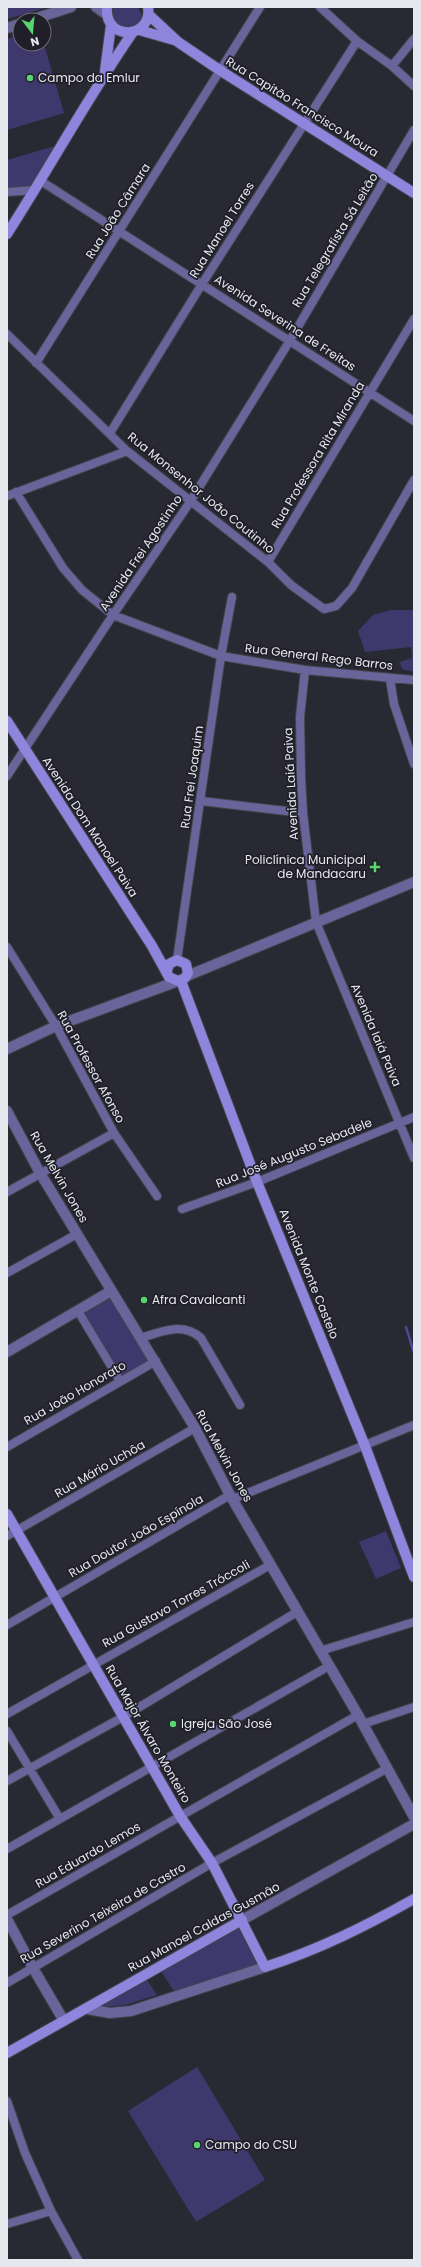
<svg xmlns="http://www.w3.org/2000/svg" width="421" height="2267" font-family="Poppins,sans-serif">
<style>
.green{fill:#3f386c}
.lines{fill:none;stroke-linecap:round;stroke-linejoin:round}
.stream{stroke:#534798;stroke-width:2.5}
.minor-casing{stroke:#44444d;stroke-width:10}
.tertiary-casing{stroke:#44444d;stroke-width:12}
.secondary-casing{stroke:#44444d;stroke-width:12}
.minor{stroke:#69659b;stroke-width:8}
.tertiary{stroke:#69659b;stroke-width:10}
.secondary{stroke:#8e85dc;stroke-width:10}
.poi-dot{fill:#58d56f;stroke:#201f29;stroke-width:1.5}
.labels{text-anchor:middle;stroke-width:3.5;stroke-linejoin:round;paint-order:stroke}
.poi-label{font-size:12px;fill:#e7e7ee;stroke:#201f29;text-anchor:start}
.street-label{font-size:12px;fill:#e7e7ee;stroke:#201f29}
</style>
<rect width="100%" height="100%" fill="#292933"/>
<!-- green -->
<path class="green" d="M7 7H49L7 19Z
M114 7H138L142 15 139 24 127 30 115 25 111 14Z
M20 35V44H44L64 113 7 130V39Z
M55 146 31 186 7 189V160Z
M391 610H414V672L402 669 400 662 412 658 411 647 365 652 358 631 373 615Z
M112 1293 156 1361 120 1381 78 1311Z
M386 1531 401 1568 376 1579 359 1542Z
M240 1926 259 1966 175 1993 161 1971Z
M147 1980 157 1995 125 2005 99 2007Z
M197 2067 265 2180 196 2222 128 2111Z"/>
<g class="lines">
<!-- stream -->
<path class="stream" d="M406 1327 414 1353"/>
<defs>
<path id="minor" d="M320 7 357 41 392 66 414 86
M392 66 414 39
M41 181 414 421
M7 192 35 190
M7 334 127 451 268 562 291 585 324 609 336 606 352 588 414 480
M36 363 260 7
M110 433 202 284 357 41
M16 492 63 568 82 590 113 615 221 656 305 670 414 680
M7 496 127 451
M268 562 414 319
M305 670 300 717 301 777 303 813 316 922 414 1158
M390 679 394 704 414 764
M7 776 113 615 190 502 289 342 414 130
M201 801 303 813
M7 947 56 1026 114 1133 157 1196
M177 960 221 656 232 597
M7 1192 114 1133
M182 1209 257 1182 414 1117
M7 1273 77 1234
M78 1311 120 1381
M141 1338C162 1331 183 1322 201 1338L240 1405
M7 1447 156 1361
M233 1499 414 1425
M7 1536 195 1428
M7 1625 230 1495
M320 1651 414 1622
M7 1714 270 1565
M363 1724 414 1707
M7 1731 60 1819
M7 1781 123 1717 297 1612
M7 1849 329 1666
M7 1915 358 1715
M7 1983 212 1863 388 1768
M7 2101 25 2153 51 2211 78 2260
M7 2224 51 2211"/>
<path id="tertiary" d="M96 7 106 14
M31 20 71 7
M7 28 20 24
M187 976 414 882
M7 1049 56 1026 178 981
M7 1111 40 1173 195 1428 230 1495 358 1715 414 1817
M7 1352 111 1291
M7 1919 33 1968 64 2021
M242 1920 414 1824
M87 2009 110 2013 131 2011 265 1967"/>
<path id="secondary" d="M107 7C104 42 153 39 148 7
M149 15 178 42 221 71 414 193
M139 30 174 40
M105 71 111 25
M7 234C50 167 88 97 133 32
M7 721 152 946 169 977 178 981 185 978 188 973 186 964 177 960 169 964 167 971
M181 981 257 1182 365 1446 414 1577
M7 1514 180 1816 212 1863 265 1967C320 1949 364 1927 414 1899
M7 2053 242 1920"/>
</defs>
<!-- minor casing -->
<use href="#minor" class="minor-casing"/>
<!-- tertiary casing -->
<use href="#tertiary" class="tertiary-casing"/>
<!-- secondary casing -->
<use href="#secondary" class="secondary-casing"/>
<!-- minor -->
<use href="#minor" class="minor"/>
<!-- tertiary -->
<use href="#tertiary" class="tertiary"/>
<!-- secondary -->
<use href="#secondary" class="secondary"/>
</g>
<!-- markers -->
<g class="poi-dot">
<circle cx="30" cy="78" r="4"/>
<path d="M373 861h4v4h4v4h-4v4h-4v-4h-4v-4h4z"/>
<circle cx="144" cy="1300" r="4"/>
<circle cx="173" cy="1724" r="4"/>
<circle cx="197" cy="2145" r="4"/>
</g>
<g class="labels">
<!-- poi labels -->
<g class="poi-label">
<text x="38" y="82">Campo da Emlur</text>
<text x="366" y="864" text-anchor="end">Policlínica Municipal<tspan x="366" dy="14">de Mandacaru</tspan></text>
<text x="152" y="1304">Afra Cavalcanti</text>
<text x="181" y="1728">Igreja São José</text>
<text x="205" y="2149">Campo do CSU</text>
</g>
<!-- street labels -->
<g class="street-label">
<text transform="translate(302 107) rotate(32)" y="4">Rua Capitão Francisco Moura</text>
<text transform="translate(118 211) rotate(-58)" y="4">Rua João Câmara</text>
<text transform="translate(222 230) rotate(-58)" y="4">Rua Manoel Torres</text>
<text transform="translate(335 240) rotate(-59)" y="4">Rua Telegrafista Sá Leitão</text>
<text transform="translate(285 323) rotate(33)" y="4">Avenida Severina de Freitas</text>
<text transform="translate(318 455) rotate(-59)" y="4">Rua Professora Rita Miranda</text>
<text transform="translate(201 493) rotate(39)" y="4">Rua Monsenhor João Coutinho</text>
<text transform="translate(141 553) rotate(-56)" y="4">Avenida Frei Agostinho</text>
<text transform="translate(319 657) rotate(7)" y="4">Rua General Rego Barros</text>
<text transform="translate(192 777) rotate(-82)" y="4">Rua Frei Joaquim</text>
<text transform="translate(291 784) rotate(-93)" y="4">Avenida Laiá Paiva</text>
<text transform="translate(90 827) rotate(57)" y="4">Avenida Dom Manoel Paiva</text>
<text transform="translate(376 1035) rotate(67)" y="4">Avenida Iaiá Paiva</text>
<text transform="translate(91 1067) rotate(61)" y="4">Rua Professor Afonso</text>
<text transform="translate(294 1153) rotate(-22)" y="4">Rua José Augusto Sebadele</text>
<text transform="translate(59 1177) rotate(60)" y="4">Rua Melvin Jones</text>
<text transform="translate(309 1274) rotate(68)" y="4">Avenida Monte Castelo</text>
<text transform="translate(75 1393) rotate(-30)" y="4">Rua João Honorato</text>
<text transform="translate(224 1456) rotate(61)" y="4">Rua Melvin Jones</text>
<text transform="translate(100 1469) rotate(-30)" y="4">Rua Mário Uchôa</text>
<text transform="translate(136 1536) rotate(-30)" y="4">Rua Doutor João Espínola</text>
<text transform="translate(176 1604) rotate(-29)" y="4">Rua Gustavo Torres Tróccoli</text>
<text transform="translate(148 1734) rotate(60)" y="4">Rua Major Álvaro Monteiro</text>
<text transform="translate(88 1855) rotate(-30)" y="4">Rua Eduardo Lemos</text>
<text transform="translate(103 1913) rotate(-30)" y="4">Rua Severino Teixeira de Castro</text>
<text transform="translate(204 1927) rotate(-29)" y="4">Rua Manoel Caldas Gusmão</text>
</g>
</g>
<!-- border -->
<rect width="421" height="2267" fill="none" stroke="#e7e7ee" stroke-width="16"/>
<!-- north arrow -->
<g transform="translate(32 32) rotate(164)"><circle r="19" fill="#201f29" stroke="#706f78"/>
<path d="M0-3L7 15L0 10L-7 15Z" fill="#58d56f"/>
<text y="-6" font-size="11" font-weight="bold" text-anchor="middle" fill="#e7e7ee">N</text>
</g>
</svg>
